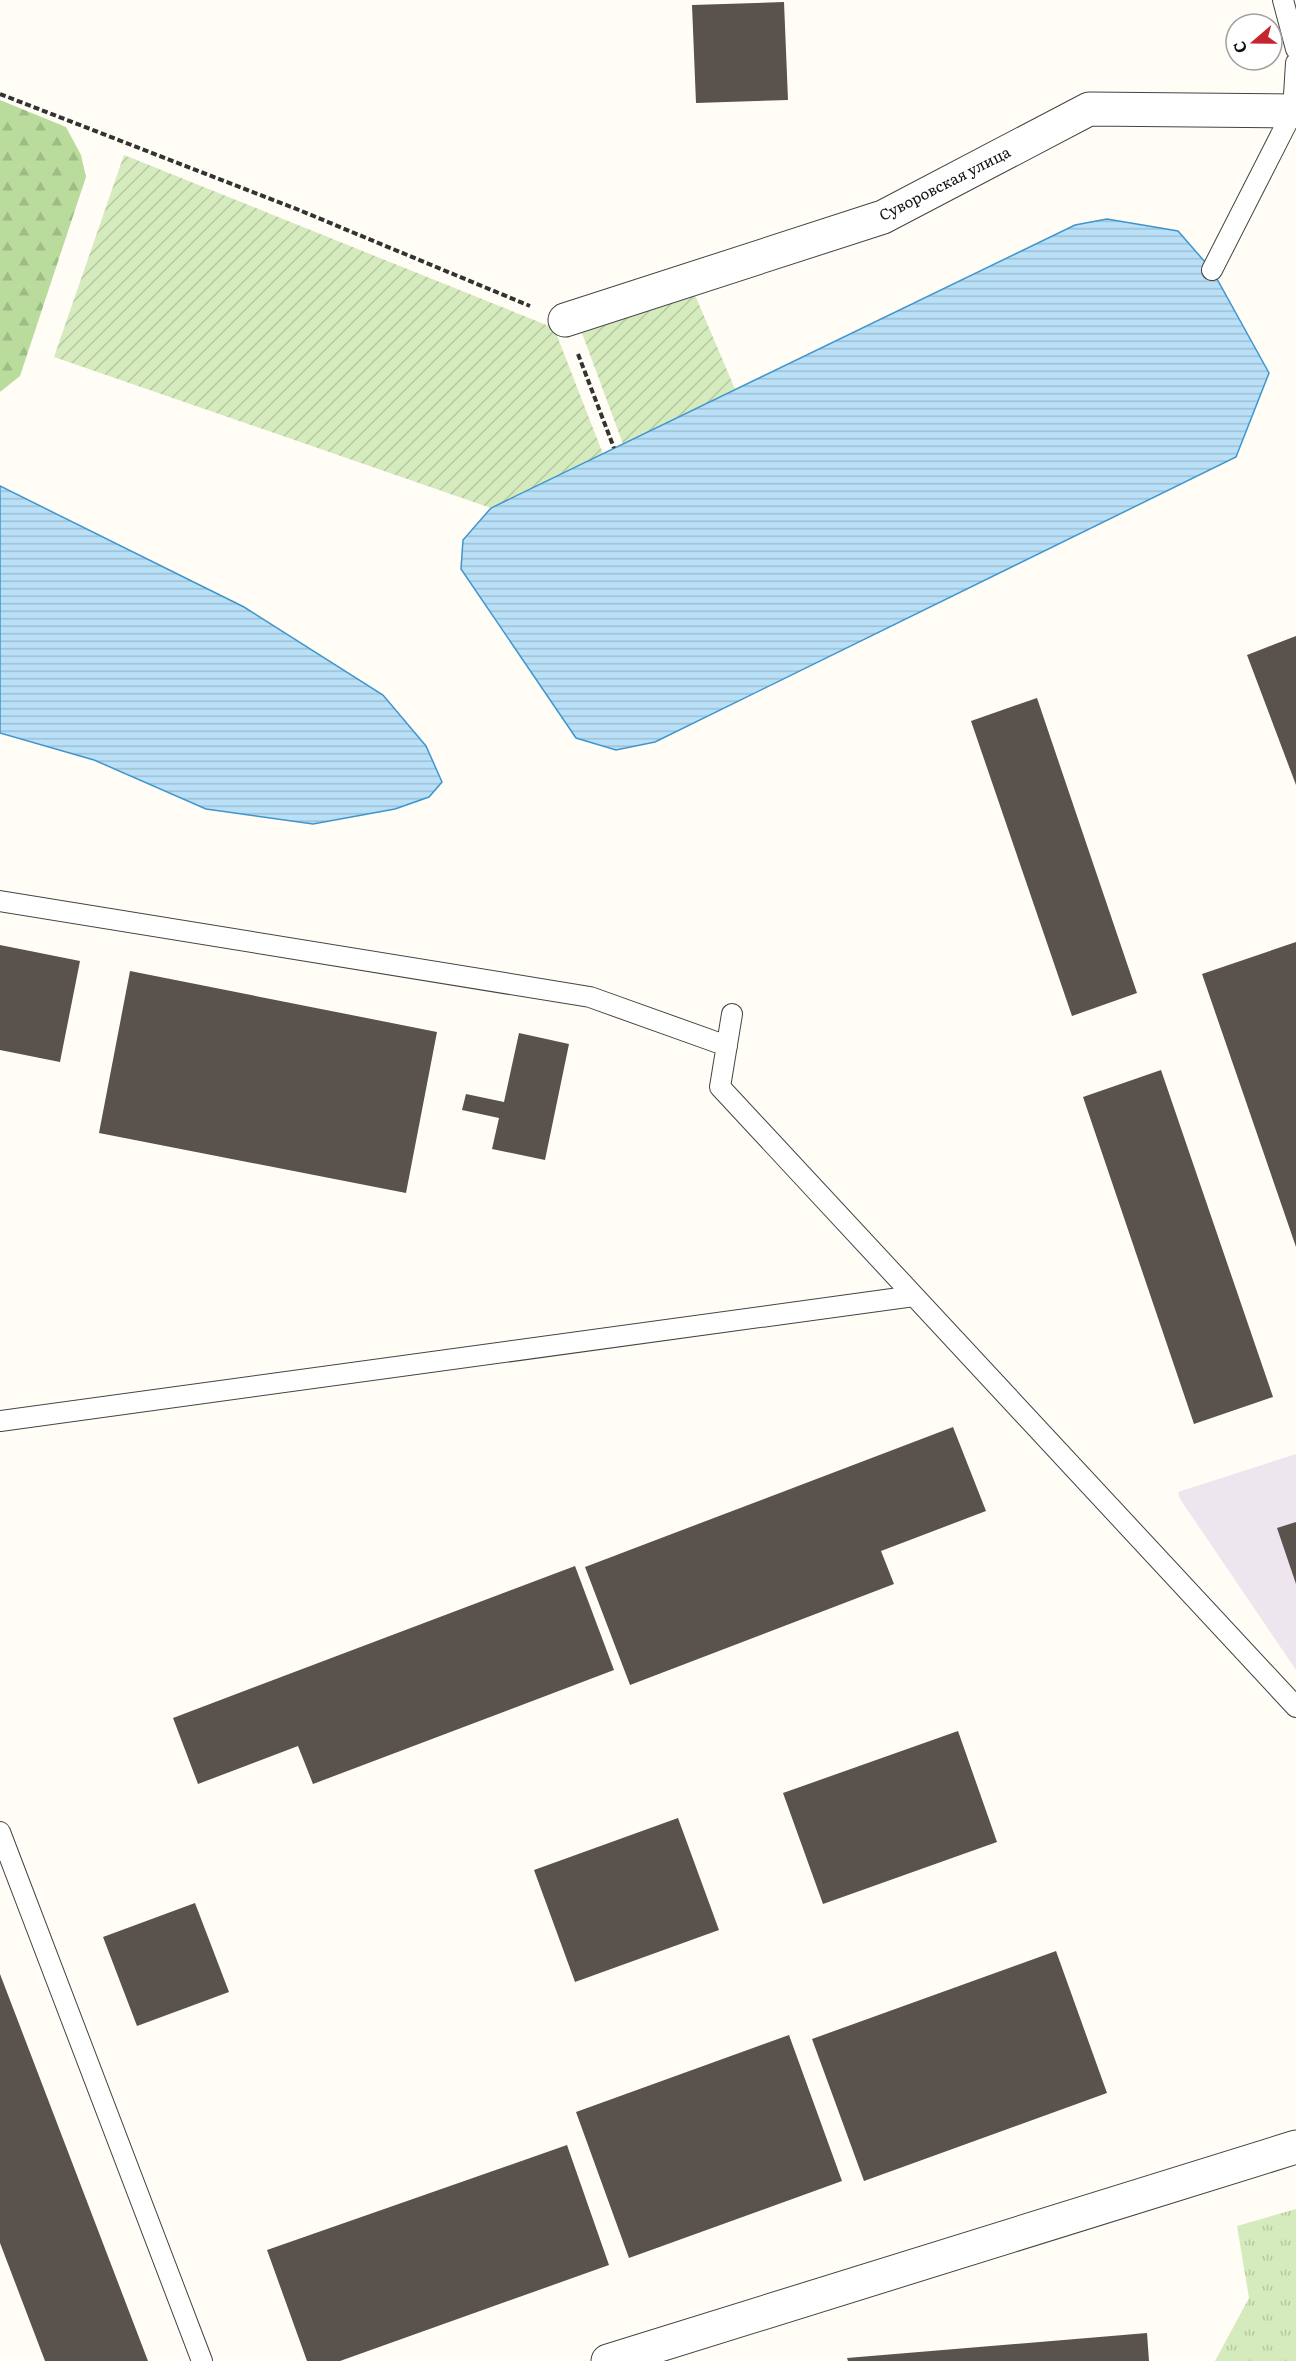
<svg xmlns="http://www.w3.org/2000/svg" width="1296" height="2361" font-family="Literata,serif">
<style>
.industrial{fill:#eee6ef}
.grass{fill:url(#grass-tufts)}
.forest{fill:url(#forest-firs)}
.garden{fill:url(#garden-furrows)}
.water{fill:url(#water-rules);stroke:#3f96cf;stroke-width:1.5}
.building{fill:#5a524d}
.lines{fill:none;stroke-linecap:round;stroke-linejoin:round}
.service-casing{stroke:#444;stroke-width:22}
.minor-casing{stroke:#444;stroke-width:35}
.path{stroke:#333;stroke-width:4;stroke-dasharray:6 3;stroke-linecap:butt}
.service{stroke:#fff;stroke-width:20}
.minor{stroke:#fff;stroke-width:33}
.labels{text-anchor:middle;stroke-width:6;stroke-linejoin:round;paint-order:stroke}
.street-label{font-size:15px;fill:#111;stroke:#fff}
</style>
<defs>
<pattern id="grass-tufts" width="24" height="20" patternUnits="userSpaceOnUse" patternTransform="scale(1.5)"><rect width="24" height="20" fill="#d5ebbd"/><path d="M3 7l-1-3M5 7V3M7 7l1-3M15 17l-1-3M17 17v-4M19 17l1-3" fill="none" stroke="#b6c8a1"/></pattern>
<pattern id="forest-firs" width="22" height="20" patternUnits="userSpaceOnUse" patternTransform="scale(1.5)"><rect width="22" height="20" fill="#b9dc9c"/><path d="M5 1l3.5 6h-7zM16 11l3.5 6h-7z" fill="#9ebc85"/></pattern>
<pattern id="garden-furrows" width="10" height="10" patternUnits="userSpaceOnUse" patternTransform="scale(1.5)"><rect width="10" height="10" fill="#d5ebbd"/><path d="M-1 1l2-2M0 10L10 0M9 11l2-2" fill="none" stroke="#b6c8a1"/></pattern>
<pattern id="water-rules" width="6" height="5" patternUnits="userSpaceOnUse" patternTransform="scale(1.5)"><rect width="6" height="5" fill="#b9e0f7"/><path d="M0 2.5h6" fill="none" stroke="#9ebfd3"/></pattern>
</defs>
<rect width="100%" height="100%" fill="#fffdf5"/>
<!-- industrial -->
<path class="industrial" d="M1296 1454V1670L1180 1499 1178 1492Z"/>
<!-- grass -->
<path class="grass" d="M1296 2209V2361H1215L1249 2298 1237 2226Z"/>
<!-- forest -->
<path class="forest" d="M0 100 66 127 81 155 86 177 20 376 0 392Z"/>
<!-- garden -->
<path class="garden" d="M124 155 554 328 603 454 491 508 54 357Z
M695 295 735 389 623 444 582 333Z"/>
<!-- water -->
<path class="water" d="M1107 219 1178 231 1212 270 1269 373 1236 457 655 742 616 750 576 738 461 569 463 540 491 508 1075 225Z
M0 486 244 607 383 695 426 746 442 782 429 797 395 809 313 824 206 809 94 760 0 733Z"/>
<!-- building -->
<path class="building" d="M784 2 788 100 696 103 692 5Z
M1296 636V785L1247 655Z
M1037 698 1137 993 1072 1016 971 721Z
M1296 942V1247L1202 974Z
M0 945 80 961 60 1062 0 1050Z
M130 971 437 1032 406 1193 99 1133Z
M519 1033 569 1044 545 1160 492 1149 499 1118 462 1110 466 1094 504 1102Z
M1161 1070 1273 1397 1194 1424 1083 1097Z
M953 1427 986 1511 881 1551 894 1584 630 1685 585 1567Z
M1296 1522V1584L1277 1528Z
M575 1566 614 1670 313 1784 298 1746 198 1784 173 1718Z
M958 1731 997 1842 823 1904 783 1793Z
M678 1818 719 1930 575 1982 534 1870Z
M195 1903 229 1992 137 2026 103 1937Z
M1056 1951 1107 2093 864 2181 812 2039Z
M0 1974 148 2361H45L0 2243Z
M789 2035 842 2181 629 2258 576 2112Z
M567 2145 609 2265 340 2361H307L267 2250Z
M1147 2333 1149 2361H848L847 2358Z"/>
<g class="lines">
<defs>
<path id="service" d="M1283 0 1296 49
M1212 270 1293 111 1296 63
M0 901 590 997 727 1046
M732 1014 720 1087 1296 1707
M0 1421 914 1296
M0 1832 202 2361"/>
<path id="minor" d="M565 320 883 217 1089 109 1296 111
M608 2361 1296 2147"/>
</defs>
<!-- service casing -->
<use href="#service" class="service-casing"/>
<!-- minor casing -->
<use href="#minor" class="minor-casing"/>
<!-- path -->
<path class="path" d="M0 94 299 210 530 306
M578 354 614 448"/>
<!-- service -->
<use href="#service" class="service"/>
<!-- minor -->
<use href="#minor" class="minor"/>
</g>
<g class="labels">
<!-- street labels -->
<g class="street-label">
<text transform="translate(945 184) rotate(-27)" y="5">Суворовская улица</text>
</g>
</g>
<!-- north arrow -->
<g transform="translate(1254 42) rotate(250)"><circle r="28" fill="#ffffff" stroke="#a0a0a0" stroke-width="1.5"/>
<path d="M0-4.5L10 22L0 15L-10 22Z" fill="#c4262e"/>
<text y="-9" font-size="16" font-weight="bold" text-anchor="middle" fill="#111111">С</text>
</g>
</svg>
